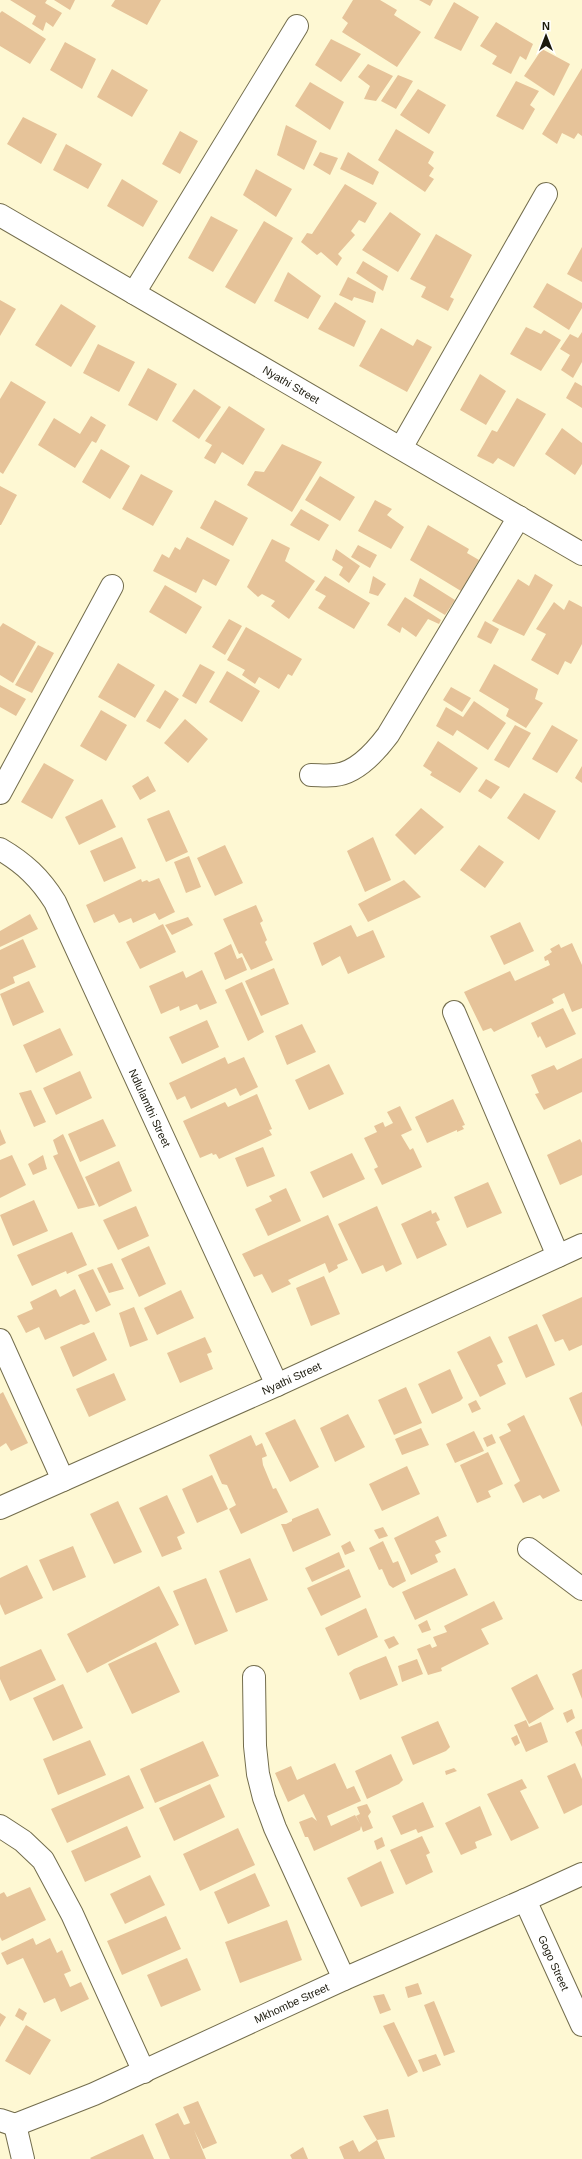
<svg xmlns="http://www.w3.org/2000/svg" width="582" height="2159" font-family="Arial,sans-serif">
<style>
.building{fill:#e6c399}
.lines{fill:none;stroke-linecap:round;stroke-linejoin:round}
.minor-casing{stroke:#736d4d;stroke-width:24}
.minor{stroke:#fff;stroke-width:22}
.labels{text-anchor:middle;stroke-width:4;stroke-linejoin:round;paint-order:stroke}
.street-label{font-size:11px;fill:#1b190c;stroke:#fff}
</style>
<rect width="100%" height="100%" fill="#fef8d3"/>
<!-- building -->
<path class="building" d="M10 0H47L45 3 62 13 53 27 46 22 43 31 32 24 36 16Z
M54 0H75L70 10Z
M115 0H161L147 25 111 6Z
M353 0H380L397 10 394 15 421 32 397 67 342 32 348 23 342 18Z
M419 0H433L430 6Z
M454 2 479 17 461 51 434 38Z
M2 11 46 39 30 64 0 46V13Z
M496 22 533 44 526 60 520 56 511 74 492 64 497 56 480 46Z
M331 39 361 54 341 82 315 65Z
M65 42 96 59 82 89 50 70Z
M542 49 570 64 554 96 524 76Z
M368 64 393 76 376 101 364 99 370 86 358 77Z
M582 68V136L578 133 574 139 562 133 557 144 542 134Z
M112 69 148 90 132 117 97 97Z
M398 75 413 81 396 109 381 101Z
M516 81 539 91 530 105 535 109 523 130 496 116Z
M310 82 344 102 330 130 295 106Z
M418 89 446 105 429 134 400 115Z
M23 117 57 134 41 164 7 144Z
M286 125 317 141 304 170 277 155Z
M396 129 434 152 428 163 434 168 429 176 434 179 425 192 378 160Z
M180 131 198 141 180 174 162 164Z
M66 144 102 164 88 189 53 170Z
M320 152 338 158 330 175 313 165Z
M348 152 379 172 373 185 340 169Z
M256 169 292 189 276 217 243 195Z
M122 179 158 201 143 227 107 206Z
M345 184 377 203 365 223 359 220 351 231 355 235 338 254 342 258 337 266 321 252 317 255 301 242 307 233 312 234Z
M390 212 421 234 398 272 362 250Z
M211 216 238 230 213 272 188 258Z
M264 221 293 238 255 304 225 287Z
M436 234 472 255 450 297 454 299 448 311 421 297 426 287 410 279Z
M582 247V282L567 274Z
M363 261 388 276 383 291 356 273Z
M288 272 321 296 308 319 274 301Z
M348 277 376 292 373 303 354 297 352 301 339 295Z
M547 283 582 303V308L569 330 533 307Z
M0 300 16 309 0 336Z
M335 302 366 321 354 347 318 329Z
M61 304 96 326 71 367 35 345Z
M526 327 541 334 544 330 561 340 541 371 510 354Z
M381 328 413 346 417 339 432 347 407 392 359 366Z
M582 332V362L573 378 561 370 570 355 560 349 570 334 578 338Z
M98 344 135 362 119 392 83 373Z
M148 368 177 384 157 421 128 405Z
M480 374 506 391 486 425 460 410Z
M11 381 46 402 3 474 0 472V399Z
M575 382 582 386V408L566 398Z
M194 389 221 407 199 439 172 421Z
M517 398 546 414 514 467 498 458 493 464 477 456 492 430 497 432Z
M229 406 265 429 243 465 222 452 215 464 204 458 212 445 205 441Z
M91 416 106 425 96 443 92 441 75 468 38 445 54 418 80 434Z
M562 428 582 443V464L575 475 545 454Z
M282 444 322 462 292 512 247 485 255 471 264 472Z
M101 449 130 466 110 499 82 482Z
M141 474 173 491 153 526 122 509Z
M320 476 355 497 340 521 305 500Z
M0 486 17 495 1 525H0Z
M215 500 248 518 233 546 200 528Z
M375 500 392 509 387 515 404 527 391 549 358 531Z
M301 509 329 525 319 541 290 525Z
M428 525 469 549 467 553 479 560 461 591 410 560Z
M187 537 230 560 216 586 203 579 196 593 153 571 162 554 169 558 175 547 180 550Z
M272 539 290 548 285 561 315 581 289 619 271 606 275 601 262 594 258 597 247 587Z
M358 545 377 555 370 568 351 557Z
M336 549 360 566 349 583 339 575 343 567 332 560Z
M535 574 553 585 524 636 492 621 518 579 529 586Z
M325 576 370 603 354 629 318 608 326 596 315 590Z
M373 576 386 584 378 596 369 593Z
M420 578 455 600 445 615 413 596Z
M165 585 202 607 186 634 149 612Z
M405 597 441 620 439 624 428 619 416 637 402 627 400 633 387 625Z
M569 600 582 607V644L571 664 565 661 558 675 531 660 546 634 536 629 554 602 564 610Z
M229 619 242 626 225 655 212 647Z
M485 621 499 629 491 644 477 637Z
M3 623 36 642 13 683 0 675V627Z
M246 627 302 659 292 676 288 674 279 689 259 677 255 684 242 675 245 670 227 660Z
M38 645 54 653 32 693 15 685Z
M118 663 155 685 135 718 98 697Z
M200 664 215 672 196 704 182 696Z
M494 664 538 689 535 699 543 703 526 728 506 716 509 709 479 691Z
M227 671 260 691 242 722 209 702Z
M0 685 26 699 16 716 0 707Z
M451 687 471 698 462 712 443 700Z
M165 690 179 699 160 729 146 721Z
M474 701 506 723 488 750 457 730 453 736 436 726 446 707 463 717Z
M101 710 127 725 106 761 80 746Z
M185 719 208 739 188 763 164 743Z
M515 725 531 733 509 768 494 760Z
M552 725 578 740 557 773 532 759Z
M438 741 478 768 460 793 430 775 432 772 423 766Z
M44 763 74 780 52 819 21 802Z
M582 766V783L575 778Z
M148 776 156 791 140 800 132 786Z
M486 779 500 787 491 799 478 791Z
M524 793 556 811 539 840 507 818Z
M102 799 116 827 79 845 65 817Z
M421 808 444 827 415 855 395 835Z
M169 810 188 852 166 862 147 819Z
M122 837 136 868 104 882 90 851Z
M373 837 391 880 365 892 347 851Z
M225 845 243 883 215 896 197 858Z
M479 845 504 862 485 888 460 870Z
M189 856 201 887 186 893 174 862Z
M159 878 175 912 159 920 155 913 133 923 131 918 119 923 114 914 94 923 86 905 141 879 142 882 147 880 149 882Z
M404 880 421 897 368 922 358 904Z
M256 905 263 921 260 923 267 940 265 942 273 960 251 970 242 953 239 954 223 919Z
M30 914 38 929 0 947V931Z
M188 917 193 925 172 935 165 925Z
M520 922 534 951 504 965 490 936Z
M163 924 176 952 140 969 126 942Z
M351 925 357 937 373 930 385 957 348 974 340 956 322 966 313 943Z
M23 939 36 967 13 977 15 983 0 990V950Z
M572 943 582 965V1008L572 1012 564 993 552 999 554 1003 494 1032 491 1028 483 1031 464 992 510 971 515 981 550 965 548 960 545 961 544 957 552 952 550 949 559 944 561 948Z
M231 944 237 959 242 957 247 970 225 980 214 953Z
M274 968 289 1004 261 1016 245 981Z
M202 970 217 1003 200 1010 197 1004 180 1011 179 1006 161 1014 149 986 183 971 186 978Z
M29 981 44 1012 13 1026 0 994Z
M242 982 264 1032 248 1041 225 990Z
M563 1008 576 1034 546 1048 540 1036 538 1038 531 1023Z
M207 1020 219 1047 182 1064 169 1037Z
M302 1024 316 1052 287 1065 275 1036Z
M60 1028 73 1055 36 1073 23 1045Z
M225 1057 228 1064 244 1057 258 1087 240 1096 236 1088 191 1109 185 1096 177 1100 169 1083Z
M582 1058V1092L544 1110 535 1094 539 1093 531 1075 554 1065 557 1070Z
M329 1064 344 1094 309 1110 295 1080Z
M80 1071 92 1098 56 1115 43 1088Z
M31 1090 46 1122 34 1127 19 1093Z
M257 1094 272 1129 269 1130 272 1135 219 1159 216 1154 213 1155 212 1153 200 1158 183 1121 225 1102 228 1107Z
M453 1099 465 1125 462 1126 464 1129 457 1132V1130L427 1143 415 1117Z
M400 1106 412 1130 401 1135 410 1150 413 1148 422 1167 382 1185 374 1169 378 1167 364 1138 377 1132 374 1126 383 1122 385 1127 393 1123 387 1112Z
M103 1119 116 1146 80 1162 68 1134Z
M0 1129 6 1143 0 1146Z
M63 1134 95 1205 78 1209 53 1156 58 1154 53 1140Z
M580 1139 582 1143V1175L560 1185 547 1155Z
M263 1147 275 1176 247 1187 235 1158Z
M352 1153 365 1179 323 1198 310 1172Z
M12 1155 26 1185 0 1198V1160Z
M43 1155 47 1169 33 1175 28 1164Z
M119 1161 132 1191 99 1207 85 1177Z
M488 1182 502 1213 467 1228 454 1197Z
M286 1188 301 1221 268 1236 255 1209 272 1201 269 1196Z
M34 1200 48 1231 13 1246 0 1215Z
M136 1206 149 1236 118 1250 103 1220Z
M377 1206 402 1264 386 1272 383 1265 362 1274 338 1224Z
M431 1210 432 1214 436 1212 440 1220 436 1222 447 1245 417 1259 401 1224Z
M328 1215 348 1260 337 1265 338 1268 329 1273 325 1263 288 1280 291 1284 272 1293 262 1274 254 1277 242 1254Z
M72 1232 87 1265 67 1274 66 1271 32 1286 17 1255Z
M149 1246 166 1284 139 1297 121 1259Z
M112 1263 124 1289 109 1293 97 1268Z
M93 1269 111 1305 96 1312 78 1275Z
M324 1276 340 1314 311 1326 296 1288Z
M56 1289 60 1297 75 1289 90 1322 84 1325 81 1324 45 1340 39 1327 26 1333 17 1316 33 1309 30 1302Z
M181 1290 194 1318 157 1335 144 1308Z
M582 1297V1345L569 1351 563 1339 555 1342 542 1315Z
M134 1307 148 1340 130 1347 119 1313Z
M537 1324 555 1365 526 1378 508 1337Z
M94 1332 107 1360 73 1377 60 1347Z
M490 1336 503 1362 497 1365 506 1384 480 1397 457 1352Z
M205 1337 212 1352 207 1354 213 1369 180 1383 167 1353Z
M450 1369 463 1398 460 1401 432 1414 418 1384Z
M114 1373 126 1400 89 1417 76 1389Z
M406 1387 422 1423 394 1435 378 1400Z
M3 1392 28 1443 11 1451 6 1443 0 1447V1394Z
M582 1392V1427L569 1398Z
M476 1400 481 1409 472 1413 468 1404Z
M348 1414 365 1447 335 1462 320 1428Z
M524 1415 560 1491 543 1499 540 1495 523 1503 514 1485 520 1481 499 1437 511 1431 507 1424Z
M295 1419 319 1467 290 1482 265 1433Z
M421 1428 429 1445 402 1455 395 1439Z
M474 1431 484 1451 455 1463 446 1444Z
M492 1434 496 1443 487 1447 483 1438Z
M251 1435 256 1446 262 1443 267 1456 262 1458 263 1465 273 1489 276 1488 288 1512 241 1534 229 1509 236 1505 227 1485 222 1484 209 1455Z
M488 1452 503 1484 488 1491 491 1497 477 1503 460 1465Z
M407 1466 420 1494 382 1511 369 1484Z
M212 1475 228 1509 197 1523 182 1489Z
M167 1495 185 1533 177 1537 182 1549 162 1557 139 1508Z
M118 1501 142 1552 114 1564 90 1514Z
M318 1508 331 1535 293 1552 281 1524H286L292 1521V1519Z
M438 1516 447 1536 435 1541 441 1552 435 1555 438 1562 411 1575 394 1538Z
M383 1527 388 1536 379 1539 374 1530Z
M350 1541 355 1551 345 1555 341 1546Z
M383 1541 393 1563 398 1561 406 1581 393 1588 389 1585 382 1569 379 1570 369 1548Z
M73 1546 86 1577 53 1591 39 1560Z
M339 1552 345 1567 312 1582 305 1568Z
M250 1558 268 1600 236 1613 219 1571Z
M27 1565 43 1598 5 1615 0 1604V1578Z
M455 1568 468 1595 415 1620 402 1592Z
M349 1569 361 1597 321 1616 307 1588Z
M206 1578 228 1631 195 1645 173 1591Z
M159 1586 179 1625 87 1673 67 1634Z
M494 1601 503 1619 481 1629 489 1644 441 1668 442 1671 428 1675 417 1649 430 1644 432 1648 437 1646 433 1637 447 1632 444 1626Z
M366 1608 378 1637 338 1656 325 1628Z
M427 1620 431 1630 422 1633 418 1625Z
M394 1636 399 1644 389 1649 384 1640Z
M156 1642 180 1692 132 1714 108 1664Z
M41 1649 56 1680 10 1701 0 1679V1667Z
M386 1656 398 1685 360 1700 349 1673 354 1669Z
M417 1659 423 1674 402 1682 398 1666Z
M582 1669V1699L572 1674Z
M537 1674 554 1709 529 1724 511 1688Z
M63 1684 83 1728 53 1741 33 1698Z
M572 1709 575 1718 567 1723 563 1713Z
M526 1720 529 1727 541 1722 548 1742 526 1752 514 1725Z
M438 1721 450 1747 446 1751 413 1765 401 1737Z
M582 1729V1747L575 1732Z
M517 1735 520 1743 515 1746 511 1738Z
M90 1740 106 1775 58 1795 43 1759Z
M203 1741 219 1776 155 1803 140 1769Z
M391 1754 403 1780 399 1784 367 1799 355 1771Z
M335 1763 347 1789 354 1786 361 1801 327 1816 331 1826 355 1815 360 1824 356 1816 360 1814 357 1807 367 1804 371 1812 368 1816 373 1828 363 1832 361 1826 360 1830 314 1851 308 1837H305L299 1822 312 1817 317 1821 304 1794 288 1802 275 1773 291 1766 297 1780Z
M575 1763 582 1779V1805L564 1814 547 1776Z
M454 1768 457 1771 446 1775 445 1771Z
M129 1775 144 1808 67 1843 51 1809Z
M522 1779 527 1788 520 1791 539 1828 511 1841 487 1794Z
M210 1784 225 1817 174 1841 159 1808Z
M423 1802 434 1827 418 1833 416 1829 401 1835 392 1816Z
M480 1806 492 1835 475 1842 477 1848 461 1855 445 1823Z
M127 1826 141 1857 85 1882 71 1851Z
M238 1828 255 1865 200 1891 183 1854Z
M422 1836 430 1853 426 1855 433 1872 406 1885 390 1850Z
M382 1837 385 1846 377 1850 374 1841Z
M381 1861 394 1893 361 1907 347 1878Z
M255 1873 270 1906 228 1924 214 1892Z
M150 1875 165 1905 125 1924 110 1894Z
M30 1887 46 1920 2 1941 0 1937V1894L4 1892 7 1897Z
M166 1916 181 1949 122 1975 107 1941Z
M287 1920 302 1960 240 1983 225 1942Z
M33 1938 36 1945 50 1938 57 1953 62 1950 71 1971 64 1974 70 1987 81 1982 89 1999 61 2012 55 1998 44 2003 23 1958 7 1965 1 1953Z
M187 1958 201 1990 161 2007 147 1975Z
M418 1983 422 1994 408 1998 405 1987Z
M384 1994 391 2010 380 2014 373 1996Z
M434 2001 455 2052 444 2056 424 2005Z
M19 2008 27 2013 23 2021 15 2016Z
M0 2013 6 2017 0 2027Z
M394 2022 418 2072 408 2077 383 2026Z
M26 2025 51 2040 30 2075 5 2061Z
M436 2054 441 2065 423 2072 418 2060Z
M198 2101 217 2143 203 2149 194 2130 206 2159H170L155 2124 178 2113 184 2125 190 2123 183 2107Z
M388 2109 395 2137 377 2140 363 2116Z
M143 2134 154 2159H91L90 2158Z
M353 2140 359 2152 377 2140 385 2159H344L339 2147Z
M303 2147 308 2159H292L290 2155Z"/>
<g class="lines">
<defs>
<g id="minor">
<path id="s1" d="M0 215 582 554"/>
<path d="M134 293 297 26"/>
<path d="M401 448 546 194"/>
<path d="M311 775C319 775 327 776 335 775 357 773 376 751 388 735L519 517"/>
<path d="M0 793 112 586"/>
<path id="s2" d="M0 849C24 863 40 878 55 902L277 1385"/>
<path d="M454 1012 558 1256"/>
<path d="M0 1340 63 1480"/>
<path id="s3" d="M0 1508 277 1385 582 1245"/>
<path d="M529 1549 582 1589"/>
<path d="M254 1677 255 1746 258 1774 264 1798 275 1828 344 1979"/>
<path d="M0 1826 23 1841 43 1860 72 1914 144 2072"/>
<path id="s4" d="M525 1900 582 2025"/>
<path id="s5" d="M0 2120 15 2125 94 2094 344 1979 525 1900 582 1874"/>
<path d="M15 2125 23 2159"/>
</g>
</defs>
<!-- minor casing -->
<use href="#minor" class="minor-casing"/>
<!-- minor -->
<use href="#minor" class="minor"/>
</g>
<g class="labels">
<!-- street labels -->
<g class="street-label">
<text dy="4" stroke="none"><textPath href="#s1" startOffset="337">Nyathi Street</textPath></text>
<text dy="4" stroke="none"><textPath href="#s2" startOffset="304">Ndlulamthi Street</textPath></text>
<text dy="4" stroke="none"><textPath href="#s3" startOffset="319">Nyathi Street</textPath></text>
<text dy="4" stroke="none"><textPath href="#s4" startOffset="69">Gogo Street</textPath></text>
<text dy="4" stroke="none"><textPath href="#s5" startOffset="318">Mkhombe Street</textPath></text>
</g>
</g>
<!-- north arrow -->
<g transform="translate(546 36)" stroke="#ffffff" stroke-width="3" paint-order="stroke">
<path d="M0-3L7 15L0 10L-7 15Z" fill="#1b190c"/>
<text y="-6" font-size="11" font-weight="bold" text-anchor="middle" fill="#1b190c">N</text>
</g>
</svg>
